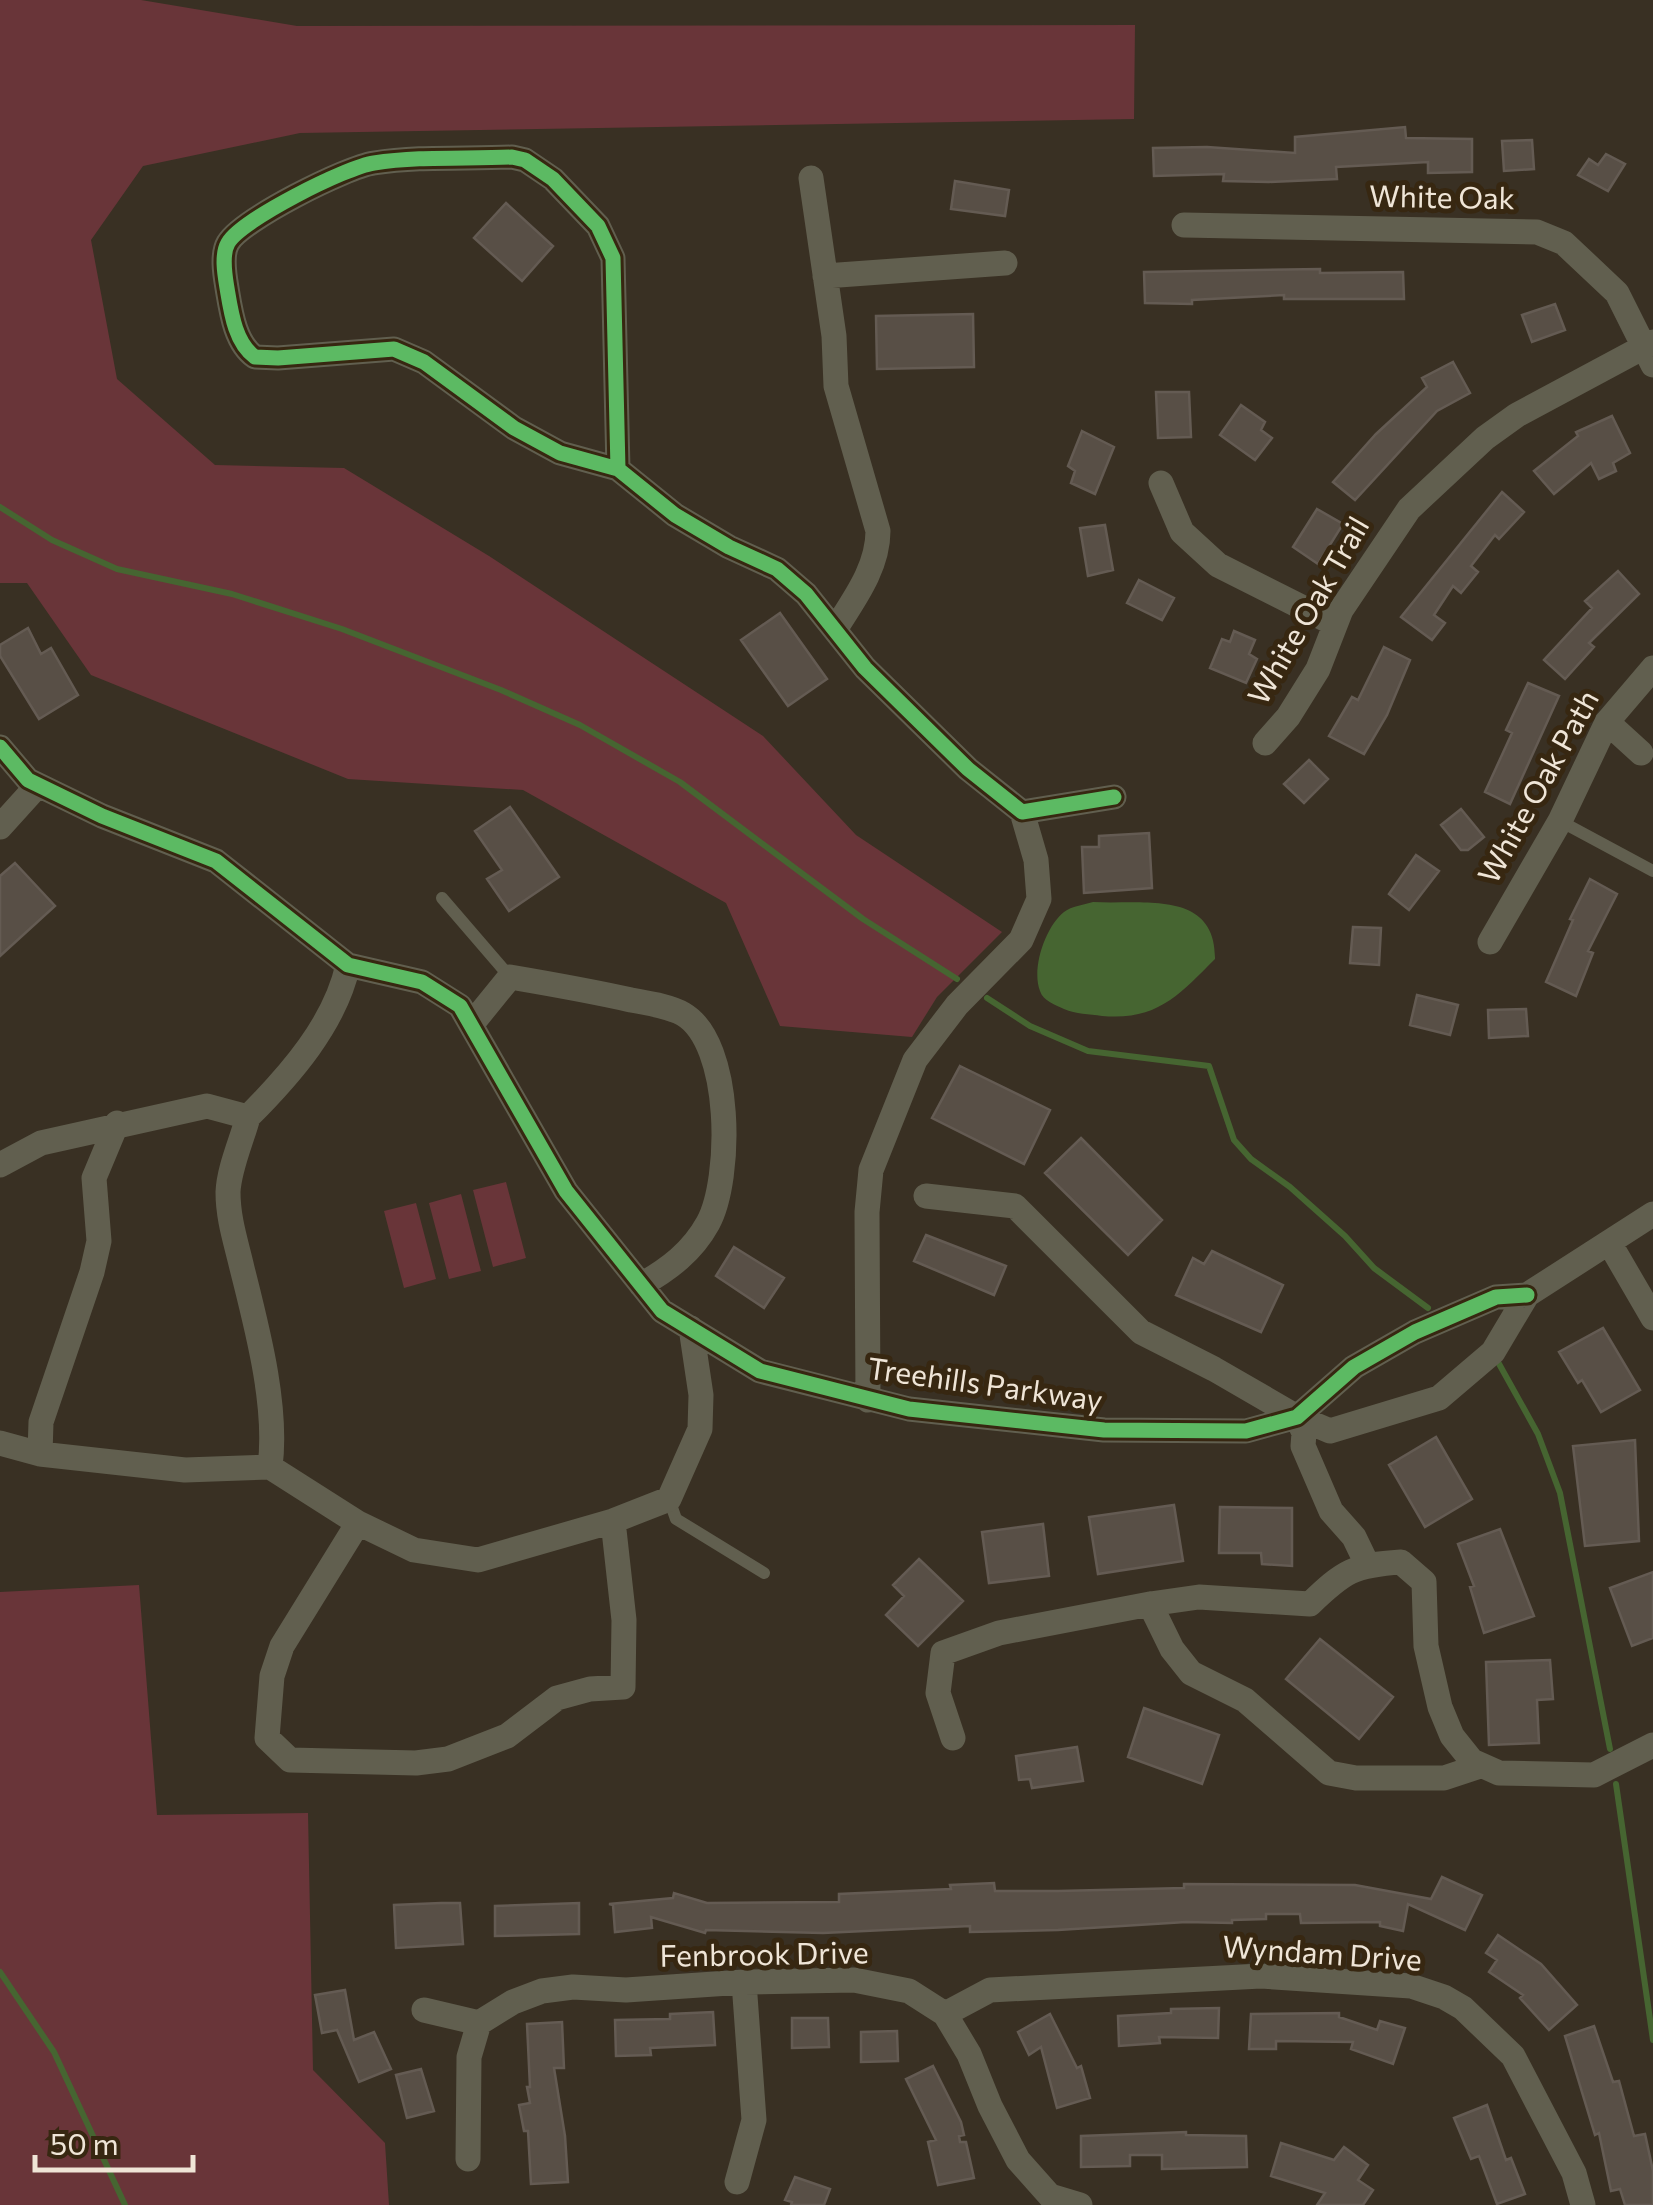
<svg xmlns="http://www.w3.org/2000/svg" width="1653" height="2205" font-family="Commissioner,sans-serif">
<style>
.green{fill:#693539}
.water{fill:#466531}
.lines{fill:none;stroke-linecap:round;stroke-linejoin:round}
.stream{stroke:#466531;stroke-width:6}
.building{fill:#584f46;stroke:#645b53;stroke-width:2.5}
.lane{stroke:#615f4f;stroke-width:12}
.street{stroke:#615f4f;stroke-width:25}
.cycleway-casing{stroke:#372711;stroke-width:21}
.cycleway{stroke:#5cba63;stroke-width:15}
.labels{text-anchor:middle;stroke-width:10;stroke-linejoin:round;paint-order:stroke}
.street-label{font-size:30px;fill:#efe5d7;stroke:#372711}
</style>
<rect width="100%" height="100%" fill="#393023"/>
<!-- green -->
<path class="green" d="M0 0H141L297 26 1135 25 1134 119 300 133 143 166 91 240 117 379 215 465 344 468 489 556 763 736 856 835 1002 932 937 997 912 1037 780 1026 726 903 523 790 348 779 91 675 27 583H0Z
M506 1182 526 1258 493 1267 473 1190Z
M461 1194 481 1271 449 1279 429 1203Z
M416 1203 436 1279 404 1288 384 1211Z
M139 1585 157 1815 308 1813 313 2070 385 2143 389 2205H0V1592Z"/>
<!-- water -->
<path class="water" d="M1093 902C1142 905 1216 889 1215 959 1179 995 1157 1021 1102 1016 1089 1014 1076 1014 1064 1009 1056 1005 1043 1001 1040 991 1031 968 1046 926 1064 912 1072 906 1083 905 1093 902Z"/>
<g class="lines">
<!-- stream -->
<path class="stream" d="M0 507 52 540 117 569 232 594 342 629 501 690 580 725 680 782 863 919 957 979
M987 998 1030 1026 1088 1051 1209 1066 1234 1140 1251 1159 1290 1187 1345 1236 1374 1268 1428 1308
M1498 1362 1538 1434 1560 1493 1610 1749
M1616 1784 1653 2040
M0 1972 54 2052 125 2205"/>
</g>
<!-- building -->
<path class="building" d="M1405 127 1406 138 1472 139V172L1428 173V162L1336 167 1337 179 1269 182 1223 181 1224 174 1154 176 1153 148 1207 147 1295 153V137Z
M1532 140 1534 169 1504 171 1502 141Z
M1606 154 1625 164 1608 191 1578 175 1589 159 1598 165Z
M955 181 1009 190 1005 216 951 209Z
M506 203 553 246 522 281 474 238Z
M1320 269V273L1403 272 1404 299H1284V295L1192 300V304L1145 303 1144 272Z
M1555 304 1565 330 1532 342 1522 315Z
M973 314 974 367 877 369 876 316Z
M1453 362 1470 393 1437 411 1355 500 1333 482 1376 434 1427 387 1422 378Z
M1156 392H1189L1191 437 1158 438Z
M1241 405 1265 422 1261 430 1272 438 1255 460 1220 435Z
M1612 416 1630 453 1613 463 1616 471 1599 479 1591 463 1554 494 1534 471 1578 436 1576 432Z
M1082 431 1114 447 1095 494 1071 483 1075 471 1068 466Z
M1502 492 1524 512 1499 539 1495 535 1471 566 1478 572 1461 593 1453 586 1434 615 1445 623 1432 640 1401 617Z
M1317 509 1343 524 1318 564 1293 547Z
M1105 525 1113 570 1088 576 1080 528Z
M1618 571 1639 594 1589 643 1594 647 1565 679 1544 660 1592 608 1585 601Z
M1139 580 1174 598 1162 620 1127 603Z
M780 613 827 679 788 706 741 640Z
M28 628 41 654 51 648 78 695 39 719 0 656V645Z
M1234 631 1255 640 1249 654 1257 659 1246 683 1210 668 1222 639 1230 642Z
M1384 647 1410 660 1387 715 1364 754 1329 736 1352 697 1358 700Z
M1528 683 1559 696 1510 804 1485 792 1512 733 1506 730Z
M1309 760 1328 779 1304 803 1284 784Z
M510 807 559 877 509 911 487 879 502 870 475 831Z
M1461 809 1484 837 1468 850H1461L1441 825Z
M1149 833 1152 888 1084 893 1082 847H1099V836Z
M1416 855 1439 871 1409 910 1389 894Z
M15 863 55 906 0 956V876Z
M1590 879 1617 894 1588 951 1593 953 1576 996 1546 982 1573 920 1570 919Z
M1353 927 1381 928 1379 965 1350 963Z
M1417 995 1458 1005 1450 1035 1410 1025Z
M1526 1009 1528 1036 1489 1038 1488 1010Z
M960 1066 1050 1110 1024 1164 932 1118Z
M1081 1138 1162 1220 1128 1255 1045 1173Z
M926 1235 1006 1266 994 1295 914 1261Z
M734 1247 784 1278 764 1308 716 1276Z
M1212 1251 1283 1285 1261 1332 1176 1295 1193 1258 1204 1264Z
M1603 1328 1640 1390 1601 1412 1582 1380 1578 1383 1559 1352Z
M1436 1437 1472 1499 1425 1527 1389 1465Z
M1635 1440 1639 1541 1585 1546 1573 1446Z
M1174 1505 1183 1561 1098 1574 1089 1517Z
M1220 1507 1292 1508V1566L1262 1564 1261 1553H1219Z
M1043 1524 1049 1576 989 1583 982 1532Z
M1500 1529 1534 1616 1484 1633 1470 1587 1474 1586 1458 1544Z
M919 1559 963 1601 918 1646 886 1615 904 1596 893 1585Z
M1653 1572V1638L1632 1646 1610 1588Z
M1320 1639 1393 1697 1359 1739 1286 1679Z
M1550 1660 1553 1699 1537 1700 1539 1743 1489 1745 1486 1662Z
M1144 1708 1219 1735 1202 1784 1128 1757Z
M1077 1747 1083 1781 1032 1788 1030 1779 1019 1780 1016 1756Z
M1442 1877 1482 1895 1465 1930 1408 1904 1403 1931 1380 1926V1922L1301 1923 1300 1914H1266V1919L1232 1920V1923L1186 1922 1058 1930 970 1932V1926L823 1933 706 1930 705 1933 651 1917 652 1928 615 1932 613 1905 609 1904 673 1898 674 1893 707 1903 839 1902V1894L951 1889 950 1885 994 1883 995 1891H1058L1184 1888V1884L1355 1885 1431 1899Z
M441 1903H460L463 1944 396 1948 394 1905Z
M579 1903V1934L495 1936V1906Z
M1498 1935 1541 1964 1577 2005 1549 2030 1520 1998 1523 1995 1489 1972 1497 1960 1486 1953Z
M345 1990 354 2040 374 2032 391 2069 359 2082 337 2030 322 2033 315 1995Z
M1219 2008 1218 2038 1159 2037 1160 2043 1119 2046 1118 2016 1171 2013V2009Z
M713 2012 715 2045 650 2048 651 2055 616 2056 615 2020 670 2019V2014Z
M1339 2013V2017L1377 2030 1380 2021 1405 2028 1393 2064 1351 2049 1353 2042 1276 2041V2049H1249L1251 2014Z
M1050 2014 1077 2068 1081 2066 1090 2098 1057 2108 1041 2047 1029 2055 1018 2032Z
M792 2018H828L829 2047 792 2048Z
M562 2022 564 2068H554L565 2136 568 2182 531 2184 528 2131H524L519 2105 530 2103 527 2087H530L527 2024Z
M1594 2026 1613 2082 1619 2081 1634 2136 1645 2134 1653 2171V2205H1625L1620 2189 1611 2191 1599 2133 1595 2135 1565 2036Z
M897 2031 898 2061 861 2062V2032Z
M933 2066 961 2122 964 2135 959 2136 960 2142H966L974 2178 938 2185 928 2142 936 2140 906 2079Z
M421 2069 434 2111 407 2118 396 2075Z
M1487 2105 1506 2160 1511 2158 1525 2194 1497 2204 1479 2156 1471 2159 1454 2118Z
M1186 2132V2135L1246 2136 1247 2167 1162 2169V2155H1130V2166L1081 2167V2136Z
M1281 2143 1334 2160 1344 2147 1368 2165 1358 2180 1373 2190 1363 2205H1317L1325 2193 1271 2176Z
M795 2177 830 2189 824 2205H791L792 2202 785 2200Z"/>
<g class="lines">
<!-- lane -->
<path class="lane" d="M1560 821 1653 871
M442 898 510 977
M669 1499 676 1519 764 1573"/>
<!-- street -->
<path class="street" d="M811 178 834 336 836 386 878 531C878 567 855 598 836 628
M1184 225 1537 232 1564 243 1617 293 1653 365
M825 276 1005 263
M618 469 613 258 598 226 553 179 525 160 512 157C467 159 418 156 374 163 346 167 241 220 228 243 221 255 225 276 227 288 231 312 235 343 255 357L278 358 394 349 424 362 514 428 560 453 618 469 675 515 729 547 777 569 806 594 865 668 968 769 1022 812 1114 797
M1161 483 1182 532 1218 565 1335 624
M1607 722 1641 753
M1265 743 1288 717 1318 669 1341 610 1409 509 1485 438 1517 415 1653 342
M0 747 28 780 102 816 216 861 348 965 422 982 460 1006 566 1191 662 1311 760 1371 909 1409 1104 1430 1246 1431 1297 1417 1354 1367 1415 1332 1496 1297 1527 1295
M0 827 38 785
M1490 942 1560 821 1607 722 1653 668
M471 1025 510 977C551 984 591 991 631 1000 647 1003 669 1006 683 1014 733 1043 732 1179 708 1223 692 1252 669 1269 641 1285
M248 1117C242 1140 229 1168 228 1192 228 1219 236 1242 242 1268 257 1328 278 1406 270 1467
M0 1165 41 1143 207 1106 248 1117C290 1075 335 1024 348 965
M926 1196 1015 1206 1141 1332 1214 1369 1297 1417 1330 1431 1439 1398 1493 1352 1527 1295 1653 1214
M1610 1244 1653 1318
M868 1400 867 1212 871 1170 915 1060 957 1005 1021 940 1039 899 1036 860 1022 812
M1297 1417 1304 1433 1303 1446 1331 1511 1354 1537 1367 1564
M0 1443 40 1454 185 1470 270 1467 358 1523 414 1550 478 1560 613 1521 669 1499 700 1429 701 1395 691 1328
M40 1454 41 1422 92 1272 99 1241 94 1178 117 1123
M358 1523 282 1646 272 1676 267 1738 290 1760 416 1763 448 1759 507 1736 557 1698 590 1689 623 1687 624 1620 613 1521
M1150 1604 1172 1649 1191 1673 1245 1700 1329 1773 1356 1778H1444L1480 1766
M953 1738 938 1693 943 1653 999 1633 1150 1604 1199 1597 1310 1604C1344 1571 1354 1565 1401 1562L1424 1582 1426 1646 1440 1707 1452 1736 1472 1761 1499 1773 1594 1775 1653 1745
M424 2010 479 2023
M945 2014 990 1990 1261 1976 1411 1986 1444 1997 1463 2008 1513 2056 1574 2173 1583 2205
M468 2159 469 2057 479 2023 513 2002 542 1991 573 1987 626 1990 744 1982 854 1980 909 1991 945 2014 969 2054 990 2106 1018 2160 1050 2196 1080 2205
M737 2182 754 2120 744 1982"/>
<defs>
<path id="cycleway" d="M618 469 613 258 598 226 553 179 525 160 512 157C467 159 418 156 374 163 346 167 241 220 228 243 221 255 225 276 227 288 231 312 235 343 255 357L278 358 394 349 424 362 514 428 560 453 618 469 675 515 729 547 777 569 806 594 865 668 968 769 1022 812 1114 797
M0 747 28 780 102 816 216 861 348 965 422 982 460 1006 566 1191 662 1311 760 1371 909 1409 1104 1430 1246 1431 1297 1417 1354 1367 1415 1332 1496 1297 1527 1295"/>
</defs>
<!-- cycleway casing -->
<use href="#cycleway" class="cycleway-casing"/>
<!-- cycleway -->
<use href="#cycleway" class="cycleway"/>
</g>
<g class="labels">
<!-- street labels -->
<g class="street-label">
<text transform="translate(1442 198) rotate(1)" y="10">White Oak</text>
<text transform="translate(1309 611) rotate(-60)" y="10">White Oak Trail</text>
<text transform="translate(1539 787) rotate(-61)" y="10">White Oak Path</text>
<text transform="translate(985 1385) rotate(8)" y="10">Treehills Parkway</text>
<text transform="translate(1322 1954) rotate(4)" y="10">Wyndam Drive</text>
<text transform="translate(764 1955) rotate(-1)" y="10">Fenbrook Drive</text>
</g>
</g>
<!-- scale -->
<path d="M35 2155v15h158v-15" fill="none" stroke="#efe5d7" stroke-width="5"/>
<text x="50" y="2155" font-size="30" fill="#efe5d7" stroke="#372711" stroke-width="8" paint-order="stroke">50 m</text>
</svg>
